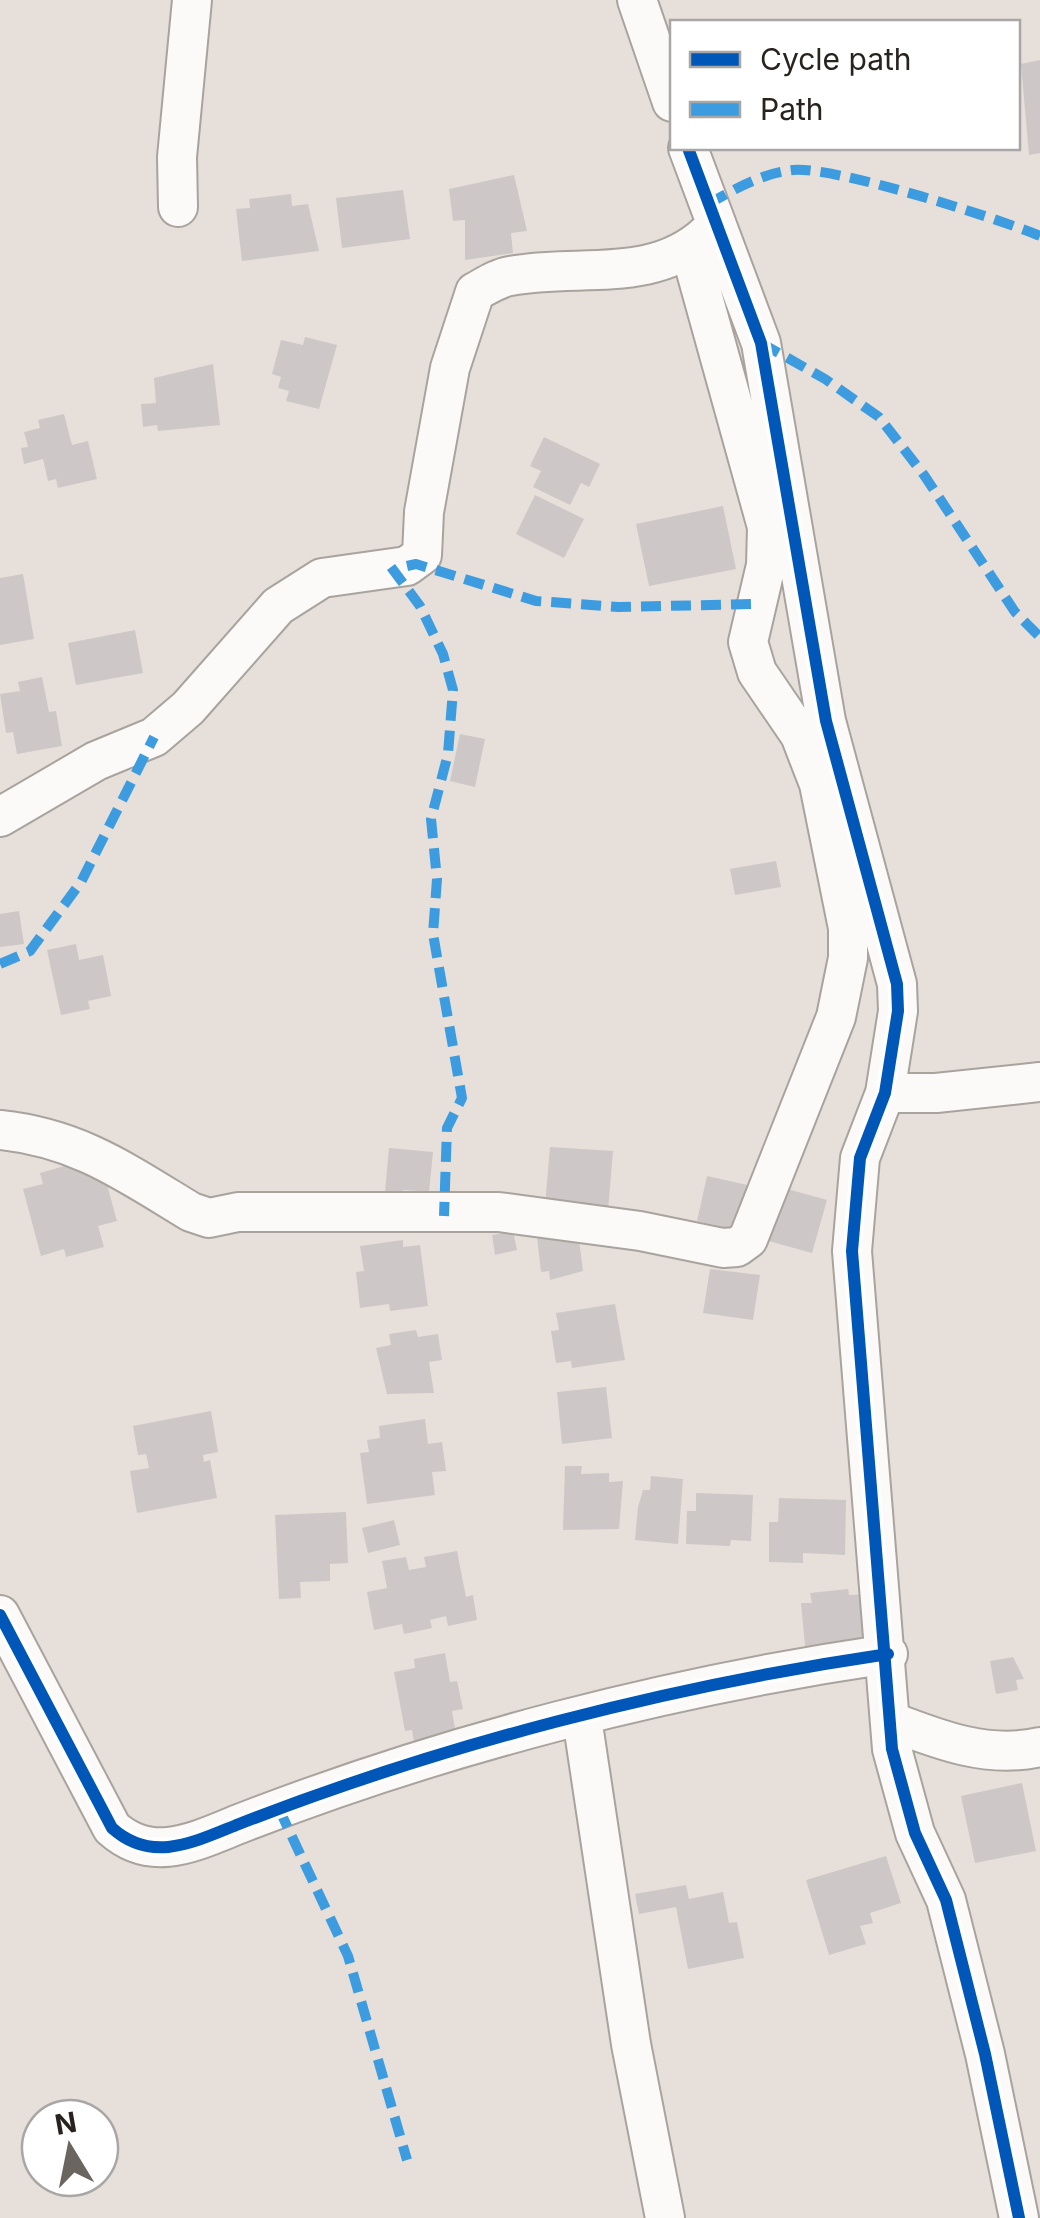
<svg xmlns="http://www.w3.org/2000/svg" width="1040" height="2218" font-family="Inter,sans-serif">
<style>
.building{fill:#cdc8c7}
.lines{fill:none;stroke-linecap:round;stroke-linejoin:round}
.minor-casing{stroke:#a9a39e;stroke-width:42}
.minor{stroke:#fbfaf9;stroke-width:38}
.quiet{stroke:#3d9ce0;stroke-width:10;stroke-dasharray:20 10;stroke-linecap:butt}
.cycleway-casing{stroke:#fff;stroke-width:19}
.cycleway{stroke:#0057b8;stroke-width:12}
</style>
<rect width="100%" height="100%" fill="#e7dfd9"/>
<!-- building -->
<path class="building" d="M1040 60V153L1029 155 1021 64Z
M514 175 527 231 511 233 513 253 465 260V220L453 221 449 189Z
M403 190 410 239 342 248 336 198Z
M291 194 292 206 308 204 319 251 242 261 236 209 250 208 249 199Z
M305 337 337 345 319 409 286 401 289 391 278 388 281 377 272 374 281 340 303 345Z
M213 364 220 425 158 431 157 425 143 427 141 404 156 403 154 378Z
M64 414 72 445 88 441 97 479 58 488 56 479 48 481 43 459 24 464 21 448 28 447 24 432 40 428 38 420Z
M544 437 600 464 589 487 581 483 570 505 533 487 541 471 530 466Z
M535 495 584 519 564 558 516 534Z
M723 506 736 569 649 586 636 524Z
M23 574 34 639 0 645V578Z
M135 630 143 673 76 685 68 643Z
M42 677 49 712 56 711 62 746 17 754 13 732 6 733 0 694 20 691 18 682Z
M460 734 485 739 475 787 450 781Z
M776 861 781 887 735 895 730 869Z
M19 911 24 944 0 947V914Z
M76 944 79 960 103 955 111 996 88 1001 90 1009 61 1015 47 950Z
M550 1147 613 1151 608 1211 545 1206Z
M389 1148 433 1152 429 1192 403 1190 401 1204 384 1202Z
M75 1163 78 1172 102 1166 117 1221 98 1226 104 1247 66 1257 64 1249 41 1256 23 1189 43 1184 40 1173Z
M707 1176 752 1186 742 1231 697 1221Z
M780 1187 827 1200 812 1253 765 1240Z
M513 1231 517 1250 495 1255 492 1235Z
M578 1232 583 1271 550 1280 549 1271 541 1272 537 1237Z
M403 1240V1247L420 1245 428 1306 390 1311 389 1304 360 1308 356 1272 364 1271 360 1246Z
M710 1269 760 1275 753 1320 703 1313Z
M615 1304 625 1360 572 1368 571 1361 556 1363 551 1331 559 1330 556 1313Z
M416 1330 418 1337 438 1334 442 1360 429 1362 434 1393 387 1394 376 1348 391 1345 389 1334Z
M606 1387 612 1438 562 1444 557 1392Z
M211 1411 218 1452 203 1455 204 1462 210 1460 217 1498 137 1513 130 1471 149 1468 146 1454 138 1455 133 1426Z
M425 1419 428 1444 442 1442 446 1471 432 1472 435 1495 367 1504 360 1453 369 1452 367 1440 380 1438 379 1426Z
M565 1466H582L581 1474 609 1473V1482L623 1481 619 1529 563 1530Z
M651 1476 683 1479 678 1544 635 1540 638 1507 643 1490H650Z
M696 1493 753 1495 751 1541 731 1540 730 1546 686 1544 687 1511H696Z
M779 1498 846 1500 845 1555 803 1553V1563L769 1562V1522H778Z
M346 1512 348 1563 330 1564V1581L300 1582 301 1598 279 1599 275 1515Z
M394 1520 400 1545 368 1553 362 1528Z
M457 1551 466 1597 473 1595 477 1620 448 1626 446 1616 430 1620 432 1628 404 1634 402 1624 374 1630 367 1592 387 1588 382 1561 406 1557 409 1570 426 1567 424 1557Z
M848 1589 849 1595 868 1594 862 1640 845 1641 847 1651 806 1656 801 1603H812L810 1593Z
M445 1653 450 1682 457 1681 463 1709 452 1711 456 1734 414 1742 412 1730 405 1731 394 1672 415 1668 414 1659Z
M1013 1657 1024 1679 1016 1680 1018 1690 996 1694 990 1661Z
M1022 1783 1036 1851 975 1863 961 1796Z
M886 1856 901 1903 870 1913 873 1923 860 1926 866 1944 829 1955 806 1880Z
M686 1885 689 1899 723 1892 729 1923 737 1922 744 1958 688 1969 676 1907 639 1914 635 1894Z"/>
<g class="lines">
<defs>
<path id="minor" d="M637 0 672 102
M688 148 761 343 826 721 897 984 898 1011 885 1093 860 1158 852 1251 892 1749 915 1833 946 1900 985 2054 1019 2218
M178 207 177 157 192 0
M0 817 96 761 154 737 188 708 278 606 322 578 407 566 422 555 424 512 450 368 475 292C486 286 498 278 510 276 578 263 652 285 707 234
M885 1093H936L1040 1082
M0 1130C78 1138 125 1172 191 1212L209 1218 238 1212H499L640 1231 723 1248 737 1247 748 1239 836 1017 848 958V928L819 784 800 735 757 672 748 642 766 565 767 527 690 250
M0 1615 112 1828C152 1864 194 1842 239 1824 444 1744 670 1686 888 1654
M582 1718 631 2044 665 2218
M890 1721C939 1740 988 1759 1040 1747"/>
</defs>
<!-- minor casing -->
<use href="#minor" class="minor-casing"/>
<!-- minor -->
<use href="#minor" class="minor"/>
<!-- quiet -->
<path class="quiet" d="M708 204C737 188 760 174 793 170 834 166 997 218 1040 236
M761 343 825 379 879 417 924 475 1015 612 1040 637
M407 566 416 564 536 601 618 607 754 604
M391 567 420 606 443 654 453 690 448 754 431 819 437 879 433 934 462 1098 447 1128 444 1216
M0 964 30 951 81 882 154 737
M279 1809 348 1956 407 2160"/>
<defs>
<path id="cycleway" d="M688 148 761 343 826 721 897 984 898 1011 885 1093 860 1158 852 1251 892 1749 915 1833 946 1900 985 2054 1019 2218
M0 1615 112 1828C152 1864 194 1842 239 1824 444 1744 670 1686 888 1654"/>
</defs>
<!-- cycleway casing -->
<use href="#cycleway" class="cycleway-casing"/>
<!-- cycleway -->
<use href="#cycleway" class="cycleway"/>
</g>
<!-- legend -->
<rect x="670" y="20" width="350" height="130" fill="#ffffff" stroke="#a9a7a5" stroke-width="2.5"/>
<rect x="690" y="52" width="50" height="15" fill="#0057b8" stroke="#a9a7a5" stroke-width="2.5"/>
<text x="760" y="70" font-size="30" fill="#28231f">Cycle path</text>
<rect x="690" y="102" width="50" height="15" fill="#3d9ce0" stroke="#a9a7a5" stroke-width="2.5"/>
<text x="760" y="120" font-size="30" fill="#28231f">Path</text>
<!-- north arrow -->
<g transform="translate(70 2148) rotate(350)"><circle r="48" fill="#ffffff" stroke="#a9a7a5" stroke-width="2.5"/>
<path d="M0-8L18 38L0 25L-18 38Z" fill="#6b6560"/>
<text y="-15" font-size="28" font-weight="bold" text-anchor="middle" fill="#28231f">N</text>
</g>
</svg>
